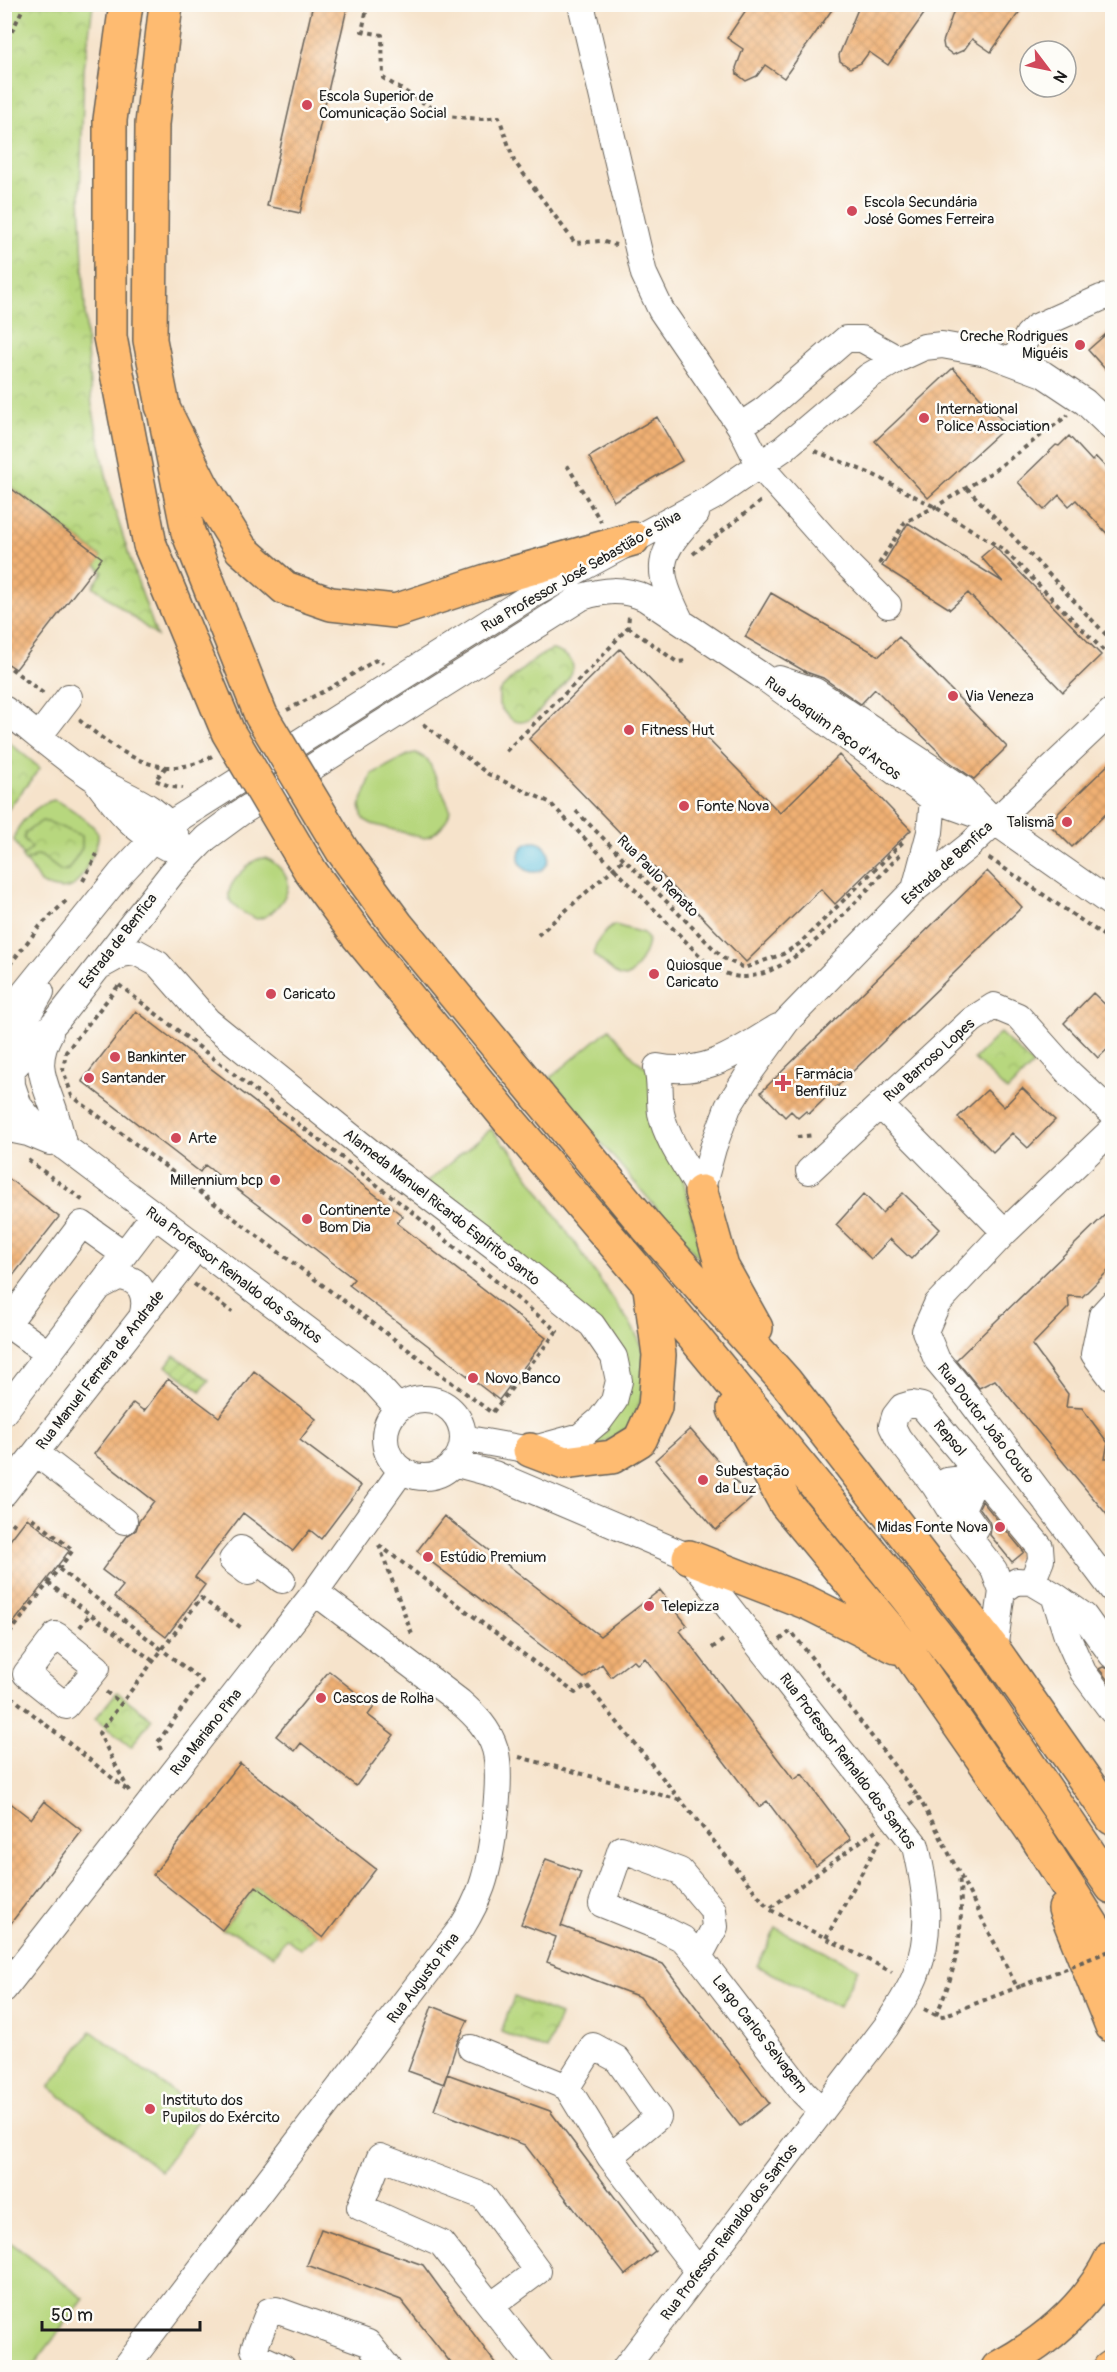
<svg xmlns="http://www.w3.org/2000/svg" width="1117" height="2372" font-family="Pangolin,sans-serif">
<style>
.grass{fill:#b7d77e;stroke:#6a7a4d;stroke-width:1.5}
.park{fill:url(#park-crowns);stroke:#6a7a4d;stroke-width:1.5}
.garden{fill:url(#garden-furrows);stroke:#6a7a4d;stroke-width:1.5}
.water{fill:#5fc0de;stroke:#3e6e7d;stroke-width:1.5}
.building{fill:url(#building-cross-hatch)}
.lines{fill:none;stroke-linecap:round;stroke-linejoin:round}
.minor-casing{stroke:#686259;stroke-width:28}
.major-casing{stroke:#686259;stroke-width:34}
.highway-casing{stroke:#686259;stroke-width:36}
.path{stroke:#686259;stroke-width:4;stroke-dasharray:4.5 4.5;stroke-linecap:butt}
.minor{stroke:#fff;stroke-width:26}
.major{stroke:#febb71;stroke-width:32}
.highway{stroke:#febb71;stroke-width:33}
.highway-bridge-casing{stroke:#686259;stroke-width:36;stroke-linecap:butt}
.path-bridge{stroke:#686259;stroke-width:4;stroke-dasharray:4.5 4.5;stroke-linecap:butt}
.highway-bridge{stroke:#febb71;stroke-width:33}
.poi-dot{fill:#d1495b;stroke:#fdfcf7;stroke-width:2}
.labels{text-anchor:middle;stroke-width:5;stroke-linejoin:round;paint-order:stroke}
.poi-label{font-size:15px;fill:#1c1c1c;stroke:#fdfcf7;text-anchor:start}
.street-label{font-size:15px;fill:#1c1c1c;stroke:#fdfcf7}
</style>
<defs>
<pattern id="park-crowns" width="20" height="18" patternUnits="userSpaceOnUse" patternTransform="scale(1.5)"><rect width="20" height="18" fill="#b7d77e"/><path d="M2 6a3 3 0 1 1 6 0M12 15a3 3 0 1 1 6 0" fill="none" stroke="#9db86c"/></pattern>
<pattern id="garden-furrows" width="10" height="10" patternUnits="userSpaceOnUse" patternTransform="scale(1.5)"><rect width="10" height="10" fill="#b7d77e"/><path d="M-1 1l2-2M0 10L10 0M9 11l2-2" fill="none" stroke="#9db86c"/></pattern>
<pattern id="building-cross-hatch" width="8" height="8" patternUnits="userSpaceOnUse" patternTransform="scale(1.5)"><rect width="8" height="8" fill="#f0b073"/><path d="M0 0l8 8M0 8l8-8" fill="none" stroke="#cd9763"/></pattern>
</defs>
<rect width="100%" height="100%" fill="#fdfcf7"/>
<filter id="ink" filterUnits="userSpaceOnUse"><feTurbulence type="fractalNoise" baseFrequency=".0167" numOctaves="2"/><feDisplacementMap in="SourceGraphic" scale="12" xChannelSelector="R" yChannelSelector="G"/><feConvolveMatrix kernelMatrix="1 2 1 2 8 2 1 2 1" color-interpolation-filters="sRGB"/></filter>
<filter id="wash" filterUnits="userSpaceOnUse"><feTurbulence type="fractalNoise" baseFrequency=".008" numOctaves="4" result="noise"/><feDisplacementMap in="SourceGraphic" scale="24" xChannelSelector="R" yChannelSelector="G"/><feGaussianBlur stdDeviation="1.35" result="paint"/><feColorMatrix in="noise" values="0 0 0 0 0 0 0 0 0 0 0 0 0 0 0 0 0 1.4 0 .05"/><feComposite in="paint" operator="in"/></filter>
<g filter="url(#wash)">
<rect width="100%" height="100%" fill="#f6e3cb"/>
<!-- grass -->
<path class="grass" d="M416 753 428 760 450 809C449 821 436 835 424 838L372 824 363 819 360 806 372 774 410 754Z
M54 800C64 803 95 824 98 834 100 843 80 884 71 887 62 891 48 887 40 883L14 840C15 824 39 803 54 800Z
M265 858C275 861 289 875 288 886 287 899 270 918 257 919 229 908 218 895 242 872 249 865 254 858 265 858Z
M615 925 643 933 648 939C648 950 636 973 626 977L619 976 594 955C593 944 605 930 615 925Z
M609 1029 637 1061 648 1068 683 1178 702 1258 698 1257 563 1098 565 1096 550 1078Z
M491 1129 505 1146 507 1145 631 1325 641 1344 650 1380 629 1427 597 1447 588 1445 606 1431 623 1364 427 1182Z
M776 1928 858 1968 839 2007 757 1966Z
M91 2031 203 2114 161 2171 49 2087Z
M5 2238 84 2299 32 2367H5Z"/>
<!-- park -->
<path class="park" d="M4 5H93L84 69 80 196 87 352 92 406 110 494 132 565 157 636 93 586 103 572 96 565 101 557 5 482Z
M553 650C589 661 568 681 552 697 544 705 532 723 520 722 510 722 504 712 499 705V692C508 681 540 652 553 650Z
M5 739 40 768 5 813Z
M42 821 51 823 82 836V848L68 870 61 871 41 856 37 855 25 862 22 857 32 848 24 839 25 833Z
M1000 1033 1033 1065 1007 1091 974 1059Z
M117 1692 152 1719 131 1747 95 1719Z
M256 1886 318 1934 300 1949 286 1938 274 1956 237 1934 222 1930Z
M514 1997 560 2015 547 2050 501 2032Z"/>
<!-- garden -->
<path class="garden" d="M174 1355 209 1380 201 1391 166 1366Z"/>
<!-- water -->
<path class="water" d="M519 857a15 15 0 1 1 30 0a15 15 0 1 1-30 0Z"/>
<g id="blocks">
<!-- building -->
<path class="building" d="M313 4H348L300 213 267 206Z
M750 4H836L784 78 765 65 757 76 746 81 737 74 736 68 743 49 727 38Z
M860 4H931L888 65 869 52 861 63 850 68 840 61 839 55Z
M956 4H1025L991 52 972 39 964 50 953 55 944 48 943 42Z
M1113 328V378L1088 350Z
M953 368 1007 426 928 498 875 441Z
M657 417 682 461 614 501 589 457Z
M1069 436 1092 461 1096 457 1113 475V540L1076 500 1069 506 1059 495 1044 510 1018 482 1056 445 1059 446Z
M4 483 102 558 16 669 4 661Z
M908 523 1003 582 981 557 994 546 1101 655 1063 692 968 593 950 609 882 566Z
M771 593 879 656 899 637 1007 747 974 779 947 760 875 689 861 704 823 678 806 672 745 637Z
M620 649 780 813 839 755 911 830 835 904 821 889 746 962 529 739Z
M1113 760V807L1072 847 1048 823Z
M987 871 1022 907 809 1114 806 1111 798 1118 791 1111 785 1117 761 1092Z
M1093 993 1113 1012V1044L1098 1058 1064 1023Z
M136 1011 403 1216 397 1223 546 1338 499 1400 349 1285 354 1279 280 1222 205 1165 200 1172 82 1081Z
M1022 1088 1055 1120 1028 1148 1012 1133 993 1152 958 1117 987 1090 1004 1107Z
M4 1175 59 1217 4 1287Z
M903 1193 940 1229 911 1259 890 1239 871 1259 836 1225 864 1194 882 1213Z
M1113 1207V1266L1082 1297 1068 1296 1069 1307 1032 1345 1068 1394 1066 1407 1082 1408 1108 1443 1105 1458H1113V1522L995 1380 979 1388 956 1360Z
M254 1371 316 1419 300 1440 361 1486 321 1539 310 1530 293 1551 243 1513 195 1577 205 1585 166 1637 114 1597 123 1586 102 1570 128 1535 136 1530 139 1521 154 1501 94 1454 133 1403 144 1411 168 1379 219 1417Z
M690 1429 751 1499 716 1530 655 1460Z
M982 1501 1024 1552 1012 1562 990 1535 991 1528 989 1521 979 1507Z
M444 1516 600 1636 660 1590 687 1625 680 1631 794 1780 802 1774 851 1839 816 1866 767 1801 759 1807 645 1658 637 1664 633 1660 611 1677 602 1664 584 1678 417 1551Z
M27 1518 69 1551 4 1635V1548Z
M1103 1667 1113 1670V1687L1099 1669Z
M329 1671 374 1707 368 1715 394 1735 356 1786 301 1743 295 1751 276 1736Z
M240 1763 376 1869 323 1938 256 1886 222 1930 153 1875Z
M4 1798 31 1819 44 1801 82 1831 4 1932Z
M546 1859 581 1872 561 1926 663 1964 769 2103 740 2126 640 1997 547 1962 556 1937 521 1924Z
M432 2006 468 2020 457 2043 444 2084 408 2071Z
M447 2074 550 2111 655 2251 625 2275 525 2145 434 2110Z
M321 2229 423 2265 498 2367H454L401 2300 307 2265Z"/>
</g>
</g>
<g filter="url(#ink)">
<use href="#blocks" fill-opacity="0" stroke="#686259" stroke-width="1.5"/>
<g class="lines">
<defs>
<path id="minor" d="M581 4 644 274 661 310 740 426
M1013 362 1028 335 1036 327 1101 298 1112 296
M888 605 847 564 760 466 740 426 764 410 846 339H862L898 359
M680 620C655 568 655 556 696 514
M779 679 815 691 963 789 994 821 1112 904
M4 709C33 731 62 757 92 777 122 796 160 804 177 838
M39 736 69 697
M97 782C117 809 136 832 166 847
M915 889 930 832 933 799
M102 965 122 954 136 952 158 964 208 1021 370 1152 515 1262 592 1325 614 1357 619 1381 614 1401 600 1420 581 1436 530 1450 463 1438
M41 992 19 1030 11 1056 12 1085 19 1106 34 1124 370 1377 398 1408
M4 1018 121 873 152 840 170 824 532 595 713 497 784 448 869 376 898 359 924 347 942 345 987 353 1043 374 1085 402 1112 428
M50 1033C33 1065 44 1080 54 1110 58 1122 61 1135 64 1147
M4 1078 57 1020 172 873 206 838 240 813 582 597C604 590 623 588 645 598L759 674 933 799 994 821
M880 1105 972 1020 994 1006 1018 1016 1068 1072 1112 1113
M4 1128 28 1133 50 1142
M1112 1130 1005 1232 937 1304 925 1331 937 1360 967 1396 1112 1589
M809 1171 880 1105 1005 1232
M701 1192 713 1148 728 1107 750 1072 787 1021 915 889 970 845 1112 711
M701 1192C687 1167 667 1141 661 1113 659 1098 661 1083 657 1067 707 1077 737 1051 778 1027
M101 1286 118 1277C142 1278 148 1297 142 1317
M1112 1304 1102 1315 1094 1354 1112 1378
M49 1354 7 1324 82 1224 124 1254
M385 1438a39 39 0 1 1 78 0a39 39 0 1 1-78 0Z
M4 1412 154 1215
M36 1453 124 1521
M453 1463 494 1474 689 1557 916 1846C926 1890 933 1931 916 1974 909 1993 896 2010 886 2027L625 2368
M4 1493 197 1247
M945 1502 942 1489 947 1481 955 1480 966 1483 970 1491 962 1509 976 1529
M256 1561 248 1572 232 1560 241 1549 282 1580
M1002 1591 994 1570 962 1529 935 1486 898 1438 892 1426 895 1416 902 1407 912 1404 922 1406 1040 1547 1041 1560 1032 1582
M1054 1595 1067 1636 1083 1672 1112 1711
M56 1635 97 1668 66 1706 26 1674Z
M994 1650 1002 1591 1017 1581 1032 1582 1054 1595 1084 1616 1112 1655
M699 1957 715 1927 713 1910 680 1871 621 1849 602 1904 659 1927 683 1939 699 1957 803 2092 822 2111
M4 1989 315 1592 402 1470
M471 2048 567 2087 610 2157 699 2272
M567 2087 593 2046 617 2059 658 2117 610 2157
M491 2306 538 2271 483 2196 380 2157 360 2207 441 2243 540 2368
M125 2368 462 1927C470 1914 477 1900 482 1886 492 1857 503 1777 495 1749 489 1729 475 1715 460 1702L315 1592
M283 2368 257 2356 254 2349 269 2311 276 2310 368 2343 388 2368"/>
<path id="major" d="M1109 2368 1112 2366"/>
<path id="highway" d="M126 4 110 120V337L150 545
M166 4 152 124 150 340 188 532
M162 406 202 486 241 549 285 588 331 604 395 611 489 580 633 539
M538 1096 647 1227 786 1382 994 1650 1112 1818
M509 1120 694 1337 886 1571 968 1675 1112 1887
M701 1192 722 1267 756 1328
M734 1409 786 1504 909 1653 1034 1833 1112 1956
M530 1450 564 1463 612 1457 640 1440 655 1407 659 1355 650 1288
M689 1557 808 1603 896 1647
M1065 1909 1112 2026
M998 2368C1046 2342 1088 2307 1112 2257"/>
</defs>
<!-- minor casing -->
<use href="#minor" class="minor-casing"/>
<!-- major casing -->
<use href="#major" class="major-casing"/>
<!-- highway casing -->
<use href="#highway" class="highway-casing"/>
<!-- path -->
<path class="path" d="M368 4 362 31 382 35 383 78 445 116 482 119 499 117 514 161 575 243 600 241 616 245
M4 48 25 4
M815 451 874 475 935 507 1004 550 1106 653
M567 465 601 522
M967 488 1112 641
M693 554 761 501
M879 564 905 522 935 507 991 473 1068 415
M628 627 677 662 688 661
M4 663 44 694
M287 710 330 688 374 661 377 660 383 663
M79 720C118 751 160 785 212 756
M423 724 488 774 549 802 704 960C715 968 726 976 741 977 796 978 863 892 900 855
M506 751 595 664 628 627 629 616
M166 767 155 780 172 787 183 788
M576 811 723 958 744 968 783 954 799 944 903 842
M989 858 1112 941
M83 881 97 854
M538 935 624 859
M4 972 40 926 69 898
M119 985 408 1209 557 1331 492 1413 72 1096 63 1070 66 1052Z
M797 1137 814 1135
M28 1160 85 1202
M194 1284 232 1312
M4 1517 18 1527
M379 1545 575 1693 587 1685 769 1909
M379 1545 413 1637
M59 1569 202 1681 158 1742 161 1750
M48 1583 153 1661
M80 1627 90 1614
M780 1640 791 1631 919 1798
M4 1641 73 1550 28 1515
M712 1648 726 1638
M4 1691 126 1789
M106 1692 121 1703
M519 1757 680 1800
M129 1791 99 1733 201 1598 243 1629
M910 1804 919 1798 937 1830 1017 1987
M876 1830 769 1909 892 1972
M826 1938 882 1836
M924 2009 936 2015 943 2016 1021 1986
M936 2015C957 1970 965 1926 959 1876"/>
<!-- minor -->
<use href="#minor" class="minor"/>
<!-- major -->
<use href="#major" class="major"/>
<!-- highway -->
<use href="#highway" class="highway"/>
<defs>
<path id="highway-bridge" d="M188 532 261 715 342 850 397 925 538 1096
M150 545 228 732 311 872 358 936 509 1120"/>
</defs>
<!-- highway-bridge casing -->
<use href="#highway-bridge" class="highway-bridge-casing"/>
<!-- path-bridge -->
<path class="path-bridge" d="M1021 1986 1112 1950"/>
<!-- highway-bridge -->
<use href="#highway-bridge" class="highway-bridge"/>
</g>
</g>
<!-- markers -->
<g class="poi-dot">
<circle cx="307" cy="105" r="6"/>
<circle cx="852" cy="211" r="6"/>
<circle cx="1080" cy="345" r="6"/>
<circle cx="924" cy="418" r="6"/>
<circle cx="953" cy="696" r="6"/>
<circle cx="629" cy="730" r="6"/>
<circle cx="684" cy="806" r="6"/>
<circle cx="1067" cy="822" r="6"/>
<circle cx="654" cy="974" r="6"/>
<circle cx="271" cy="994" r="6"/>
<circle cx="115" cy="1057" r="6"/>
<circle cx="89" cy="1078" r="6"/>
<path d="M780 1074h6v6h6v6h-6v6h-6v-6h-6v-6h6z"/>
<circle cx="176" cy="1138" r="6"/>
<circle cx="275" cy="1180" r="6"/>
<circle cx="307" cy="1219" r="6"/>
<circle cx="473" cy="1378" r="6"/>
<circle cx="703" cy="1480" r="6"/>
<circle cx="1000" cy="1527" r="6"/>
<circle cx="428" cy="1557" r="6"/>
<circle cx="649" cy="1606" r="6"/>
<circle cx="321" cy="1698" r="6"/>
<circle cx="150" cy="2109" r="6"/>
</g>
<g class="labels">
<!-- poi labels -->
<g class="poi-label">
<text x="319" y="101">Escola Superior de<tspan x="319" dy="17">Comunicação Social</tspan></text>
<text x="864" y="207">Escola Secundária<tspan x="864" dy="17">José Gomes Ferreira</tspan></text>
<text x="1068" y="341" text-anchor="end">Creche Rodrigues<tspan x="1068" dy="17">Miguéis</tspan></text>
<text x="936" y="414">International<tspan x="936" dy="17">Police Association</tspan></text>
<text x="965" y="701">Via Veneza</text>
<text x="641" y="735">Fitness Hut</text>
<text x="696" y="811">Fonte Nova</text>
<text x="1055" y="827" text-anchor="end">Talismã</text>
<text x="666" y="970">Quiosque<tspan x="666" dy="17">Caricato</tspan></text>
<text x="283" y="999">Caricato</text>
<text x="127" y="1062">Bankinter</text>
<text x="795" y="1079">Farmácia<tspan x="795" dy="17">Benfiluz</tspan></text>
<text x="101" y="1083">Santander</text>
<text x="188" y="1143">Arte</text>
<text x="263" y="1185" text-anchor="end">Millennium bcp</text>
<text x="319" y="1215">Continente<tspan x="319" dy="17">Bom Dia</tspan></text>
<text x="485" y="1383">Novo Banco</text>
<text x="715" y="1476">Subestação<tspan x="715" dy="17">da Luz</tspan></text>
<text x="988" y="1532" text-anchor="end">Midas Fonte Nova</text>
<text x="440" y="1562">Estúdio Premium</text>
<text x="661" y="1611">Telepizza</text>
<text x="333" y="1703">Cascos de Rolha</text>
<text x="162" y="2105">Instituto dos<tspan x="162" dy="17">Pupilos do Exército</tspan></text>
</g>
<!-- street labels -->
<g class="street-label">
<text transform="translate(581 571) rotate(-30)" y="5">Rua Professor José Sebastião e Silva</text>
<text transform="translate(833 728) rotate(36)" y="5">Rua Joaquim Paço d'Arcos</text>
<text transform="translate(947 863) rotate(-42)" y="5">Estrada de Benfica</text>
<text transform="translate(658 876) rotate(45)" y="5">Rua Paulo Renato</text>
<text transform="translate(118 941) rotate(-52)" y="5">Estrada de Benfica</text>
<text transform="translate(929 1060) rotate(-42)" y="5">Rua Barroso Lopes</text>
<text transform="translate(442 1207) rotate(38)" y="5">Alameda Manuel Ricardo Espírito Santo</text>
<text transform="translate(234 1275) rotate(37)" y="5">Rua Professor Reinaldo dos Santos</text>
<text transform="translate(100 1370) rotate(-52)" y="5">Rua Manuel Ferreira de Andrade</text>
<text transform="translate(986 1423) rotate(52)" y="5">Rua Doutor João Couto</text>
<text transform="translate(950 1438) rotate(50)" y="5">Repsol</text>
<text transform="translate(206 1732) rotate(-52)" y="5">Rua Mariano Pina</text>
<text transform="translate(848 1761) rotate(53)" y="5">Rua Professor Reinaldo dos Santos</text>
<text transform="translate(423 1978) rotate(-53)" y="5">Rua Augusto Pina</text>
<text transform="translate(760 2034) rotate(52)" y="5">Largo Carlos Selvagem</text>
<text transform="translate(729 2232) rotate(-53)" y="5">Rua Professor Reinaldo dos Santos</text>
</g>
</g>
<!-- margin -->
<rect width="1117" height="2372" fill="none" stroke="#fdfcf7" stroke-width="24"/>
<!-- north arrow -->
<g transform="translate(1048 69) rotate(122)"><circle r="28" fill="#fdfcf7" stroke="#a3a29f" stroke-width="1.5"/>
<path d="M0-4.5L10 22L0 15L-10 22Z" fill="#d1495b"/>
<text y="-9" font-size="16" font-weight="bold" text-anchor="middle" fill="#1c1c1c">N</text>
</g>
<!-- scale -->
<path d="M42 2321v9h158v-9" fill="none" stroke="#1c1c1c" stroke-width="3"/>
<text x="51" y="2321" font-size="18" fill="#1c1c1c" stroke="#fdfcf7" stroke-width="4.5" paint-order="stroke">50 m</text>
</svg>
